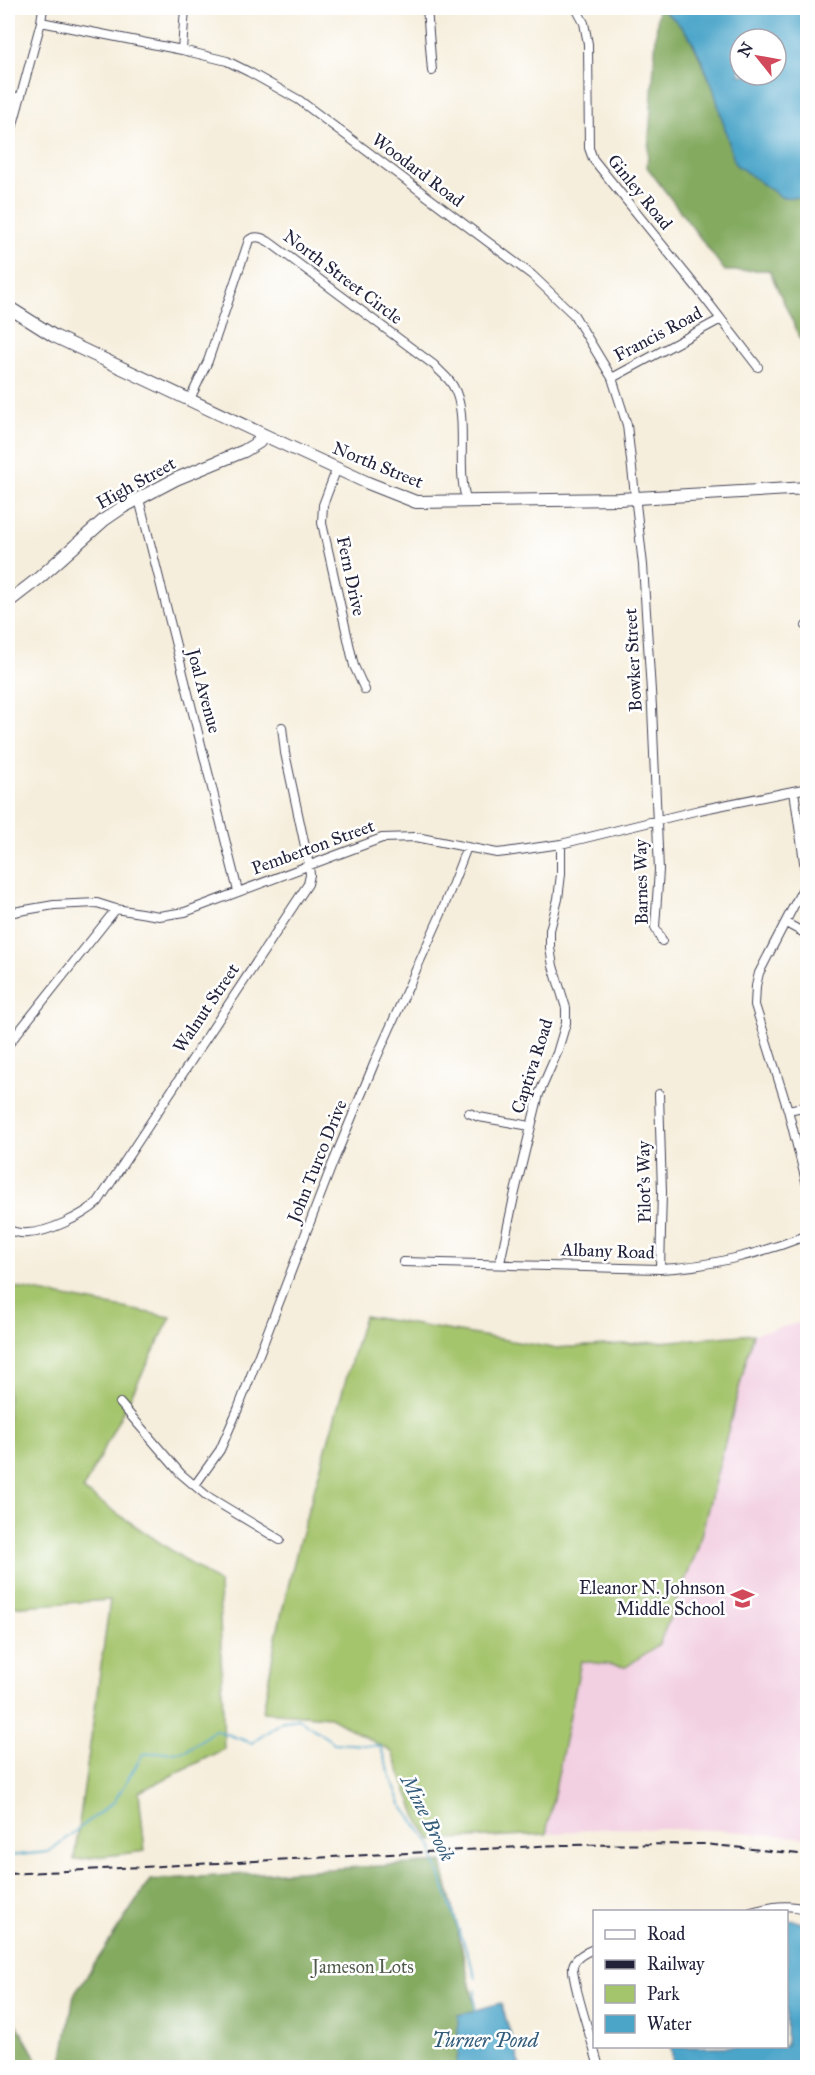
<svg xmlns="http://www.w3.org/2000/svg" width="815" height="2075" font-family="'IM FELL Great Primer',serif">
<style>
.built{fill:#f2cfe1}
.green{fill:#a5c56d;stroke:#647454;stroke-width:1.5}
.forest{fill:#84aa60;stroke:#53664e;stroke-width:1.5}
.water{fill:#4ba5c9;stroke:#366482;stroke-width:1.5;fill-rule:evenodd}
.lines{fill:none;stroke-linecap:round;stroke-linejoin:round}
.stream{stroke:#4ba5c9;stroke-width:2}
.street-casing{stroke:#424153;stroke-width:10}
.secondary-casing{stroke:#424153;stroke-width:14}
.street{stroke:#fff;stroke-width:8}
.secondary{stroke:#fff;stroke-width:12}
.rail{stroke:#22223b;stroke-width:2;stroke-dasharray:9 4.5;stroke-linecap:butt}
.labels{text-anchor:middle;stroke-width:5;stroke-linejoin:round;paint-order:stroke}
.street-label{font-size:18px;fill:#22223b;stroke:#fff}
.poi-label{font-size:18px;fill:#22223b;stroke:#fff;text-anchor:end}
.park-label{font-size:18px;fill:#505b4c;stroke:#fff}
.water-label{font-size:20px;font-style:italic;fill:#345d7b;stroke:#fff}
</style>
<rect width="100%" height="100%" fill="#fff"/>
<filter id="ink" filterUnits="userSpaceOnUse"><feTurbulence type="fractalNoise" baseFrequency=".0167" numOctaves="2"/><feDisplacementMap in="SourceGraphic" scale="12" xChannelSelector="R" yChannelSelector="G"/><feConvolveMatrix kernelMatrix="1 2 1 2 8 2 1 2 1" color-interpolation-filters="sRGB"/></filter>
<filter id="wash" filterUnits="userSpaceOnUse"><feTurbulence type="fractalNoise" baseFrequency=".008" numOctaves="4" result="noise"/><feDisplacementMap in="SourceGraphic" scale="24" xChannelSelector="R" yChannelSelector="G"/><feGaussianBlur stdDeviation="1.35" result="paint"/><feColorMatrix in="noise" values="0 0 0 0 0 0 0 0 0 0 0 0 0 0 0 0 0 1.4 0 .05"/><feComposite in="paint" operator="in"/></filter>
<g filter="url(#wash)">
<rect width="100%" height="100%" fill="#f6eedc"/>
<!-- built -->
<path class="built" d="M807 1321V1838L716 1830 608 1828 546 1834 582 1661 626 1667 697 1551 753 1334Z"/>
<!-- green -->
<path class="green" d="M8 1286 171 1317 83 1490 219 1583 224 1749 139 1792 145 1851 74 1860 110 1600 8 1607Z
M364 1316 553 1348 660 1342 753 1334 697 1551 659 1644 626 1667 581 1661 546 1834 431 1840 417 1817 392 1752 330 1717 263 1712 277 1632 298 1546Z"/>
<!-- forest -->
<path class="forest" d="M658 8 675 20 690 37 713 87 781 197 807 198V353L769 270 725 271 647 167Z
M442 1862 489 2067 61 2068 74 1995 150 1880Z
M8 2008 41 2067H8Z"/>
<!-- water -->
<path class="water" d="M660 8H807V198L781 197 735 164 713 87 701 59 690 37 675 20ZM740 39H776V75H740Z
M787 1920 797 1921 807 1926V2067H673L671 2047 786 2046Z
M501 2003 521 2067H455L458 2056V2015Z"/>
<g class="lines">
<!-- stream -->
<path class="stream" d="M8 1856 48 1852 114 1802 143 1754 186 1751 215 1730 252 1743 283 1721 299 1719 334 1743 380 1746 401 1804 433 1847 434 1859 476 1978
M475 1990V2012"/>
</g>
</g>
<g filter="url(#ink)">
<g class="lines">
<defs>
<path id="street" d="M427 8 432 71
M576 8 584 23 588 44 589 148 593 159 697 288 758 367
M41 22 182 50 227 61 249 72 299 100 532 275 574 315 612 378 627 425 643 565 652 707 659 870 655 927 662 941
M182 50 185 8
M8 95 20 98
M8 143 41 22 43 8
M612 378 721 319
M190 399 208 361 249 240C257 234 265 239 272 244L434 365C439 371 449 378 453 386 470 415 455 468 467 502
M337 468 323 505 322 523 354 666 365 690
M139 499 238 891
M806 626 808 625
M794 791 806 876 803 888 759 973 756 986 755 1005 788 1110 808 1189
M8 913 54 905 97 903 116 909 159 916 185 912 382 838 416 837 497 853 506 852 561 844 699 810 808 788
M786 923 808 935
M8 1045 116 909
M659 1094 662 1192 660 1269
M788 1110 808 1106
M469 1113 479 1117 530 1126
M8 1230C14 1232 21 1234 27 1233 47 1233 83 1216 98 1202L308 884 310 875 309 865 285 753 282 727
M403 1262 660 1269C708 1267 763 1253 808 1235
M500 1263 515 1192 539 1094 557 1053 566 1023V1008L553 966 550 948V930L558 899 561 874V844
M120 1403 181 1474 207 1496 280 1540
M195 1485 220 1450 238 1409 332 1165 376 1059 441 914 467 847
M751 1912C770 1907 788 1903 808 1910
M594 1949C586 1952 575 1957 573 1966 571 1981 595 2049 599 2068"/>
<path id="secondary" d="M8 307 54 336 264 435 368 483 416 502 619 499 808 488
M8 602 39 578 104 520 123 507 176 479 244 451 259 442 264 435"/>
</defs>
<!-- street casing -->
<use href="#street" class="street-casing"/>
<!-- secondary casing -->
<use href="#secondary" class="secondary-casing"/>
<!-- street -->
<use href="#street" class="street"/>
<!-- secondary -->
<use href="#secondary" class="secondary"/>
<!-- rail -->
<path class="rail" d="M8 1874 559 1845 705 1844 808 1855"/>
</g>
</g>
<!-- icons -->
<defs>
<symbol id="school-bare" viewBox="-9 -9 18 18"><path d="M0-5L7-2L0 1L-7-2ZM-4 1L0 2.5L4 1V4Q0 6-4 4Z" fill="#d1495b" stroke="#fff" stroke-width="2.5" paint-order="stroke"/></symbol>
</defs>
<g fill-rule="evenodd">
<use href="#school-bare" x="726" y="1582" width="33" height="33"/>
</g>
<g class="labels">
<!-- street labels -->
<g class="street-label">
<text transform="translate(418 170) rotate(37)" y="6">Woodard Road</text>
<text transform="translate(640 192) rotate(51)" y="6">Ginley Road</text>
<text transform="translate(343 277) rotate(37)" y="6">North Street Circle</text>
<text transform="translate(658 334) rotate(-28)" y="6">Francis Road</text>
<text transform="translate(378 465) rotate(22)" y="6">North Street</text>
<text transform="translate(136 483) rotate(-29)" y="6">High Street</text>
<text transform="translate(351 576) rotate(78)" y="6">Fern Drive</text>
<text transform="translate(633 660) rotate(-93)" y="6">Bowker Street</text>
<text transform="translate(204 691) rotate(75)" y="6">Joal Avenue</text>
<text transform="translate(313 847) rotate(-20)" y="6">Pemberton Street</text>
<text transform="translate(641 882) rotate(-91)" y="6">Barnes Way</text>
<text transform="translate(206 1008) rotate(-56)" y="6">Walnut Street</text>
<text transform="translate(532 1066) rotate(-72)" y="6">Captiva Road</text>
<text transform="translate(317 1161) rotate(-68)" y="6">John Turco Drive</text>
<text transform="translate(644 1182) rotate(-91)" y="6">Pilot's Way</text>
<text transform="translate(608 1251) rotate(2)" y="6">Albany Road</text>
</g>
<!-- poi labels -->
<g class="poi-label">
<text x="725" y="1594">Eleanor N. Johnson<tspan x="725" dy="21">Middle School</tspan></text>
</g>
<!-- park labels -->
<g class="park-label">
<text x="363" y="1973">Jameson Lots</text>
</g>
<!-- water labels -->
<g class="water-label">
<text transform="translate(428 1818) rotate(63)" y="7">Mine Brook</text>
<text x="485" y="2047">Turner Pond</text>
</g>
</g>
<!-- margin -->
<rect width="815" height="2075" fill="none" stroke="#fff" stroke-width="30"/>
<!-- legend -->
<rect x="593" y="1910" width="195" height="138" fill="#ffffff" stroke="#a7a7b1" stroke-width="1.5"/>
<rect x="605" y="1930" width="30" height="9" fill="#ffffff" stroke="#a7a7b1" stroke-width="1.5"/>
<text x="647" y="1940" font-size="18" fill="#22223b">Road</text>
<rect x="605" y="1960" width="30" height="9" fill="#22223b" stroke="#a7a7b1" stroke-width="1.5"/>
<text x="647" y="1970" font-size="18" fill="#22223b">Railway</text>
<rect x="605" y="1985" width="30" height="18" fill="#a5c56d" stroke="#a7a7b1" stroke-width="1.5"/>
<text x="647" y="2000" font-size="18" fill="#22223b">Park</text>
<rect x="605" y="2015" width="30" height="18" fill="#4ba5c9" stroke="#a7a7b1" stroke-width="1.5"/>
<text x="647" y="2030" font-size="18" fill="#22223b">Water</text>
<!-- north arrow -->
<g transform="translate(758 57) rotate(301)"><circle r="28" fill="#ffffff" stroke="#a7a7b1" stroke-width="1.5"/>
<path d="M0-4.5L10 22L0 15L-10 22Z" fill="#d1495b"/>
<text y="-9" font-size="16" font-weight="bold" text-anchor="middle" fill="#22223b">N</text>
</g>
</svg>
